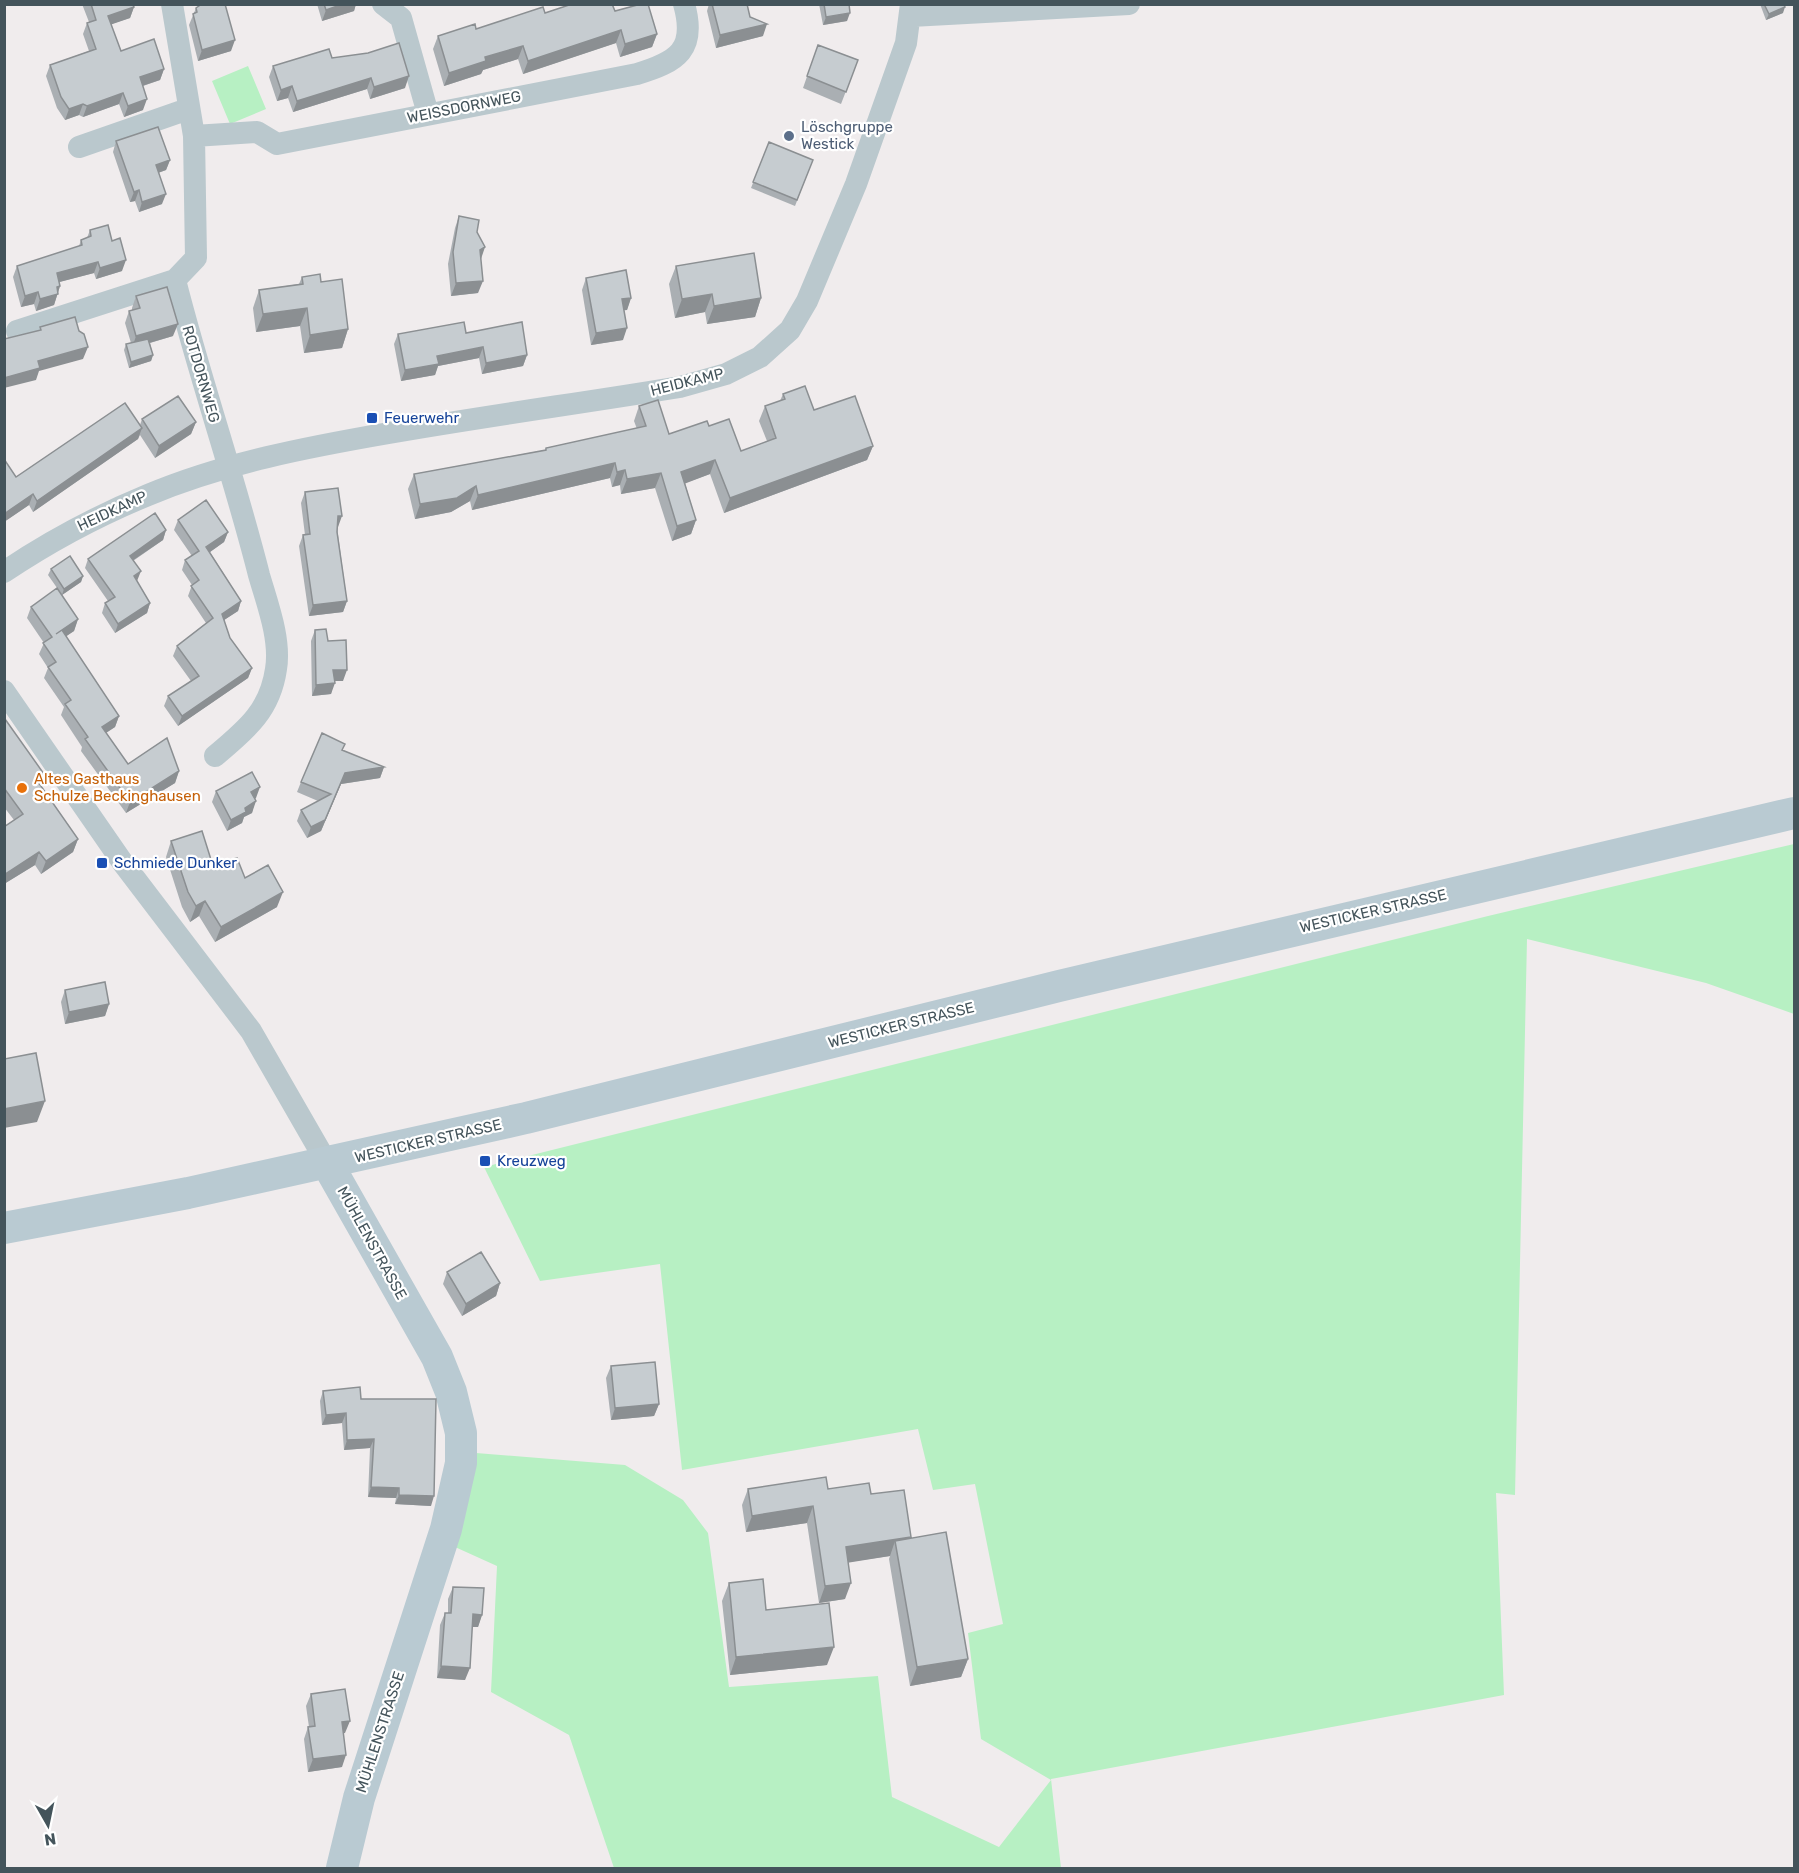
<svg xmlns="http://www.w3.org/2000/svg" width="1799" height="1873" font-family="Rubik,sans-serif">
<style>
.green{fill:#b7f0c3}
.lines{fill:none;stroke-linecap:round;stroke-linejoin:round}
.street{stroke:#bac8cd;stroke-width:22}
.secondary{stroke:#b9cad2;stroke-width:32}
.wall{fill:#aaafb3}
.shaded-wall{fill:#8b8f92}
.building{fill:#c6ccd0;stroke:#8b8f92;stroke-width:1.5}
.service-dot{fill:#5c6f8a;stroke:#fff;stroke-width:2}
.transit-dot{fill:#1a4fb4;stroke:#fff;stroke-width:2}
.food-dot{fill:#e8710a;stroke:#fff;stroke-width:2}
.labels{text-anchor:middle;stroke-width:4.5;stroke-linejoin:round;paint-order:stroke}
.street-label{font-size:15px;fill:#44545b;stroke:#fff}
.service-label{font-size:15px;fill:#4e5e75;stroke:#fff;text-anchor:start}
.transit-label{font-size:15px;fill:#164399;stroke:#fff;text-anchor:start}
.food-label{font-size:15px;fill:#c56008;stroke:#fff;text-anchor:start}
</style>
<rect width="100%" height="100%" fill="#f0eced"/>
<!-- green -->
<path class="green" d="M248 66 266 109 230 124 212 81Z
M1794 844V1014L1706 983 1527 939 1515 1495 1496 1493 1504 1695 1051 1779 1061 1868H614L569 1735 491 1692 497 1566 455 1547 476 1453 625 1465 683 1500 708 1533 729 1687 878 1676 892 1797 999 1847 1051 1780 981 1739 968 1633 1003 1624 975 1484 933 1490 918 1429 682 1470 660 1264 540 1281 484 1167 1488 916Z"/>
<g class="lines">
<!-- street -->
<path class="street" d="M172 4 194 136 196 258 175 280C200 379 234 476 259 575 267 603 281 639 276 669 270 711 246 730 215 756
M383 4 401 18 428 114
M911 16 1129 4
M194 136 257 132 277 144 637 74C677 62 697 50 684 4
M79 147 188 109
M17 331 175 280
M4 572C50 541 97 516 148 495 224 463 308 447 389 433 486 416 583 403 680 387L726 374 760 357 790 330 807 301 856 184 906 43 911 4
M4 691 123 863 251 1031 327 1163"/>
<!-- secondary -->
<path class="secondary" d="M327 1163 437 1357 451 1392 461 1433V1463L446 1529 359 1798 342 1868
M4 1228 188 1193 526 1118 1059 986 1794 813"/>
</g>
<!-- wall -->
<path class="wall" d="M82 4H133L134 7 130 18 111 24 121 51 164 69 160 80 143 86V110L124 117 119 104 83 117 79 115 65 120 57 108 46 76 50 65 89 51 83 34 87 23 89 22Z
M317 4H356L354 11 322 21Z
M709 4H747L750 17 763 36 716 48 707 11Z
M819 4H849L847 21 823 25Z
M1760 4H1783V13L1766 20Z
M196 8 231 51 198 61 189 25Z
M615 11 657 34 652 47 620 57 616 43 523 74 518 59 483 70 481 74 444 86 433 49 438 36 476 29 545 13Z
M818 45 858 60 841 104 803 88Z
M332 58 405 88 370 99 367 89 293 112 288 98 277 101 269 77 273 66Z
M116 141 170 160 166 170 158 173 162 204 139 212 135 201 130 202 113 152Z
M769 142 813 160 795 206 751 188Z
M459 216 477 232 481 259 478 293 451 296 448 264 455 228Z
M90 230 122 271 96 279 94 273 59 282 60 286 54 305 36 311 34 304 21 307 13 277 17 266 79 246 81 240 87 238Z
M676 266 761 298 755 317 707 324 705 312 675 318 669 284Z
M302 277 321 282 348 329 342 348 304 353 300 326 256 332 253 308 259 290 299 284Z
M586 278 631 298 627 310H624L623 340 591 345 582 290Z
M136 296 173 336 150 343 153 355 151 361 129 368 124 350 126 344 131 343 125 323 129 311 132 310V308Z
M466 333 527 355 523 366 482 374 479 358 438 366 435 375 401 381 394 344 398 334Z
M783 394 814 410 873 446 867 460 724 513 710 474 685 483 696 520 691 534 672 541 655 488 621 494 620 485 612 487 610 478 472 510 470 501 451 512 415 519 408 489 414 474 545 450 546 448 637 429 634 421 639 406 669 434 709 426 741 451 767 441 759 421 765 406 780 401Z
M142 419 196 422 191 434 155 458 140 435 138 439 33 512 29 505 4 522V459L16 477 140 425Z
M305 492 337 527 347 601 343 612 309 616 299 546 303 535H305L301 503Z
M178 520 228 532 224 542 210 552 241 601 238 611 224 620 230 638 252 668 248 678 178 726 164 706 168 696 191 681 173 656 177 646 206 623 188 596 192 585 182 570 185 560 192 556 174 530Z
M166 530 163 540 133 561 137 581 150 603 147 613 115 633 102 613 105 603 108 601 85 568 88 559Z
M51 569 83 576 81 582 62 595 48 575Z
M31 607 78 619 74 631 66 636 119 716 115 727 106 733 128 764 179 771 175 783 126 813 81 751 82 747 61 715 64 707 44 678 48 668 39 654 44 643 27 618Z
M315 630 328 641 343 681H334L331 694 312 696 311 641Z
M4 720 40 784 78 839 73 852 41 874 35 865 4 884V827L14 820 4 807Z
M342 750 384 767 380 778 341 784 321 831 307 838 297 821 301 810 318 801 297 792 301 782Z
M216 791 256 798 255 799 252 813 244 817 242 823 227 831 212 802Z
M171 841 213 866 245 878 277 907 215 942 199 916 190 922 182 907 166 857Z
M65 990 109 1004 105 1016 65 1024 61 1002Z
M447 1272 500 1283 496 1296 462 1316 443 1284Z
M611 1366 659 1404 654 1416 611 1420 606 1378Z
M323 1391 361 1399 431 1506 395 1504 396 1498 368 1497 370 1448 344 1450 342 1423 322 1425 320 1401Z
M748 1489H828L871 1494 911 1537 910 1539 968 1659 961 1677 910 1686 889 1559 890 1556 848 1562 845 1599 819 1603 807 1523 746 1532 742 1505Z
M729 1583 766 1610 827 1665 730 1675 722 1601Z
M453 1587 482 1615 478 1627H472L465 1680 437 1678 440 1625 445 1613H448V1599Z
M311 1694 345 1733H343L342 1767 308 1772 304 1739 308 1727H309L306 1706Z"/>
<!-- shaded-wall -->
<path class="shaded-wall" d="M343 4H356L354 11 322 21 326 10Z
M134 7 130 18 104 27 108 16Z
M1785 7 1783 13 1766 20 1769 14Z
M850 13 847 21 823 25 826 17Z
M767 24 763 36 716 48 720 35Z
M621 30 616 43 523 74 528 61Z
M657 34 652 47 620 57 625 44Z
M235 40 231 51 198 61 202 50Z
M523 46 518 59 483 70 481 74 444 86 449 73 485 57Z
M164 69 160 80 136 88 140 77Z
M409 76 405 88 370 99 374 87Z
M371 78 367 89 293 112 297 101Z
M292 86 288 98 277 101 281 90Z
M123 93 119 104 83 117 87 106Z
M147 99 143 110 124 117 128 106Z
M83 104 79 115 65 120 69 109Z
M170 160 166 170 152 175 156 165Z
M139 190 135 201 130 202 134 192Z
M166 194 162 204 139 212 142 202Z
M485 247 481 259 480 250Z
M126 260 122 271 96 279 100 268Z
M98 262 94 273 52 284 57 273Z
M483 281 478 293 451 296 456 283Z
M60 286 54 305 36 311 40 299 57 287Z
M38 292 34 304 21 307 25 296Z
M712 294 705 312 675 318 682 299Z
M631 298 627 310 618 311 622 299Z
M761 298 755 317 707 324 714 306Z
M307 308 300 326 256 332 263 314Z
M178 324 173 336 132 348 136 336Z
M627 328 623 340 591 345 596 333Z
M348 329 342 348 304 353 310 335Z
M88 347 83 359 39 371 36 380 4 388V378L38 361Z
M483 347 479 358 438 366 435 375 401 381 405 370 437 356Z
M153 355 151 361 129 368 131 362Z
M527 355 523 366 482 374 486 363Z
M196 422 191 434 155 458 159 446Z
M142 428 138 439 33 512 37 501Z
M873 446 867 460 724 513 730 498Z
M715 460 710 474 676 487 681 472Z
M615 463 610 478 472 510 478 495Z
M625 470 620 485 612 487 617 472Z
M661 473 655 488 621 494 627 479Z
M476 486 470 501 451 512 415 519 420 504Z
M33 494 29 505 4 522V514Z
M338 516H342L338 527Z
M696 520 691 534 672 541 677 526Z
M166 530 163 540 126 565 130 556Z
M228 532 224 542 203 557 206 547Z
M141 571 137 581 134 576Z
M83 576 81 582 62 595 64 589Z
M241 601 238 611 218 624 222 614Z
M347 601 343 612 309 616 313 605Z
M150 603 147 613 115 633 118 624Z
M78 619 74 631 52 646 56 634Z
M252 668 248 678 178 726 182 716Z
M333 670H347L343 681H329Z
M335 683 331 694 312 696 316 685Z
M119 716 115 727 98 738 102 727Z
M384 767 380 778 341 784 321 831 307 838 311 827 345 773Z
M179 771 175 783 126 813 130 802Z
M44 774 39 786 36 779Z
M260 787 256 798 247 803 251 792Z
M256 801 252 813 244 817 242 823 227 831 231 820 245 808Z
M78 839 73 852 41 874 46 861Z
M39 852 35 865 4 884V875Z
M283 892 277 907 215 942 221 927Z
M205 901 199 916 190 922 196 906Z
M109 1004 105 1016 65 1024 69 1012Z
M45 1101 37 1122 4 1128V1109Z
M500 1283 496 1296 462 1316 466 1304Z
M659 1404 654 1416 611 1420 615 1408Z
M346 1413 342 1423 322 1425 326 1415Z
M374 1439 370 1448 344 1450 347 1440Z
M371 1487 399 1488 396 1498 368 1497Z
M399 1495 434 1496 431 1506 395 1504Z
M813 1506 807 1523 746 1532 752 1516Z
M911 1537 905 1554 895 1541 890 1556 840 1564 846 1547Z
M851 1583 845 1599 819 1603 825 1586Z
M473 1614 482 1615 478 1627H468Z
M834 1647 827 1665 730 1675 736 1657Z
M968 1659 961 1677 910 1686 917 1667Z
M441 1666 470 1668 465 1680 437 1678Z
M350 1721 345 1733 337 1734 342 1722Z
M346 1755 342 1767 308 1772 313 1759Z"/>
<!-- building -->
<path class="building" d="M91 4H133L134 7 108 16 121 51 154 39 164 69 140 77 147 99 128 106 123 93 87 106 83 104 69 109 61 97 50 65 96 49 87 23 96 20Z
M202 4H225L235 40 202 50 193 14 197 12 196 8Z
M324 4H343L326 10Z
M572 4H612L615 11 641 4H648L657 34 625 44 621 30 528 61 523 46 485 57 486 61 449 73 438 36 475 24 476 29 543 7 545 13Z
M712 4H747L750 17 767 24 720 35Z
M824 4H849L850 13 826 17Z
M1764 4H1783L1785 7 1769 14Z
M399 43 409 76 374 87 371 78 297 101 292 86 281 90 273 66 329 49 332 58 368 53Z
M818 45 858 60 846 92 807 76Z
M158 127 170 160 156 165 166 194 142 202 139 190 134 192 116 141Z
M769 142 813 160 797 200 753 182Z
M459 216 479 220 477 232 485 247 480 250 483 281 456 283 453 252Z
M108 225 112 241 120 238 126 260 100 268 98 262 57 273 60 286 57 287 58 294 40 299 38 292 25 296 17 266 82 245 81 240 91 236 90 230Z
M754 253 761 298 714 306 712 294 682 299 676 266Z
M626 270 631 298 622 299 627 328 596 333 586 278Z
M320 274 321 282 342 279 348 329 310 335 307 308 263 314 259 290 303 284 302 277Z
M167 287 178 324 136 336 129 311 140 308 136 296Z
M75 317 79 331 84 334 88 347 38 361 40 368 4 378V339L41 330 40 327Z
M464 322 466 333 522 322 527 355 486 363 483 347 437 356 439 364 405 370 398 334Z
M148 339 153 355 131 362 126 344Z
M805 386 814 410 855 396 873 446 730 498 715 460 681 472 696 520 677 526 661 473 627 479 625 470 617 472 615 463 478 495 476 486 457 498 420 504 414 474 546 450V448L646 426 639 406 658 400 669 434 707 421 709 426 729 419 741 451 776 438 765 406 785 399 783 394Z
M178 396 196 422 159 446 142 419Z
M125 403 142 428 37 501 33 494 4 514V459L16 477Z
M338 488 342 516H338L337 532 347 601 313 605 303 535 310 534 305 492Z
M206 500 228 532 206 547 241 601 222 614 230 638 252 668 182 716 168 696 199 676 177 646 213 618 191 586 199 580 185 560 199 551 178 520Z
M155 513 166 530 130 556 141 571 134 576 150 603 118 624 105 603 115 597 88 559Z
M70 556 83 576 64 589 51 569Z
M57 588 78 619 56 634 62 630 119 716 102 727 128 764 167 738 179 771 130 802 85 739 88 737 65 704 71 700 48 667 56 662 43 643 52 637 31 607Z
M326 629 328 641 346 640 347 670H333L335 683 316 685 315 630Z
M5 719 44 774 36 779 78 839 46 861 39 852 4 875V827L23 814 4 788Z
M322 733 345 744 342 750 384 767 345 773 325 820 311 827 301 810 331 794 301 782Z
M252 772 260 787 251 792 256 801 245 808 246 812 231 820 216 791Z
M202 831 213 866 237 858 245 878 268 865 283 892 221 927 205 901 196 906 188 892 171 841Z
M105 982 109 1004 69 1012 65 990Z
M36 1053 45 1101 4 1109V1059Z
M481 1252 500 1283 466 1304 447 1272Z
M655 1362 659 1404 615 1408 611 1366Z
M360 1387 361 1399H436L434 1496 399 1495V1488L371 1487 374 1439 347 1440 346 1413 326 1415 323 1391Z
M826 1477 828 1489 869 1483 871 1494 904 1490 911 1537 846 1547 851 1583 825 1586 813 1506 752 1516 748 1489Z
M946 1532 968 1659 917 1667 895 1541Z
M763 1579 766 1610 829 1603 834 1647 736 1657 729 1583Z
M453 1587 484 1588 482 1615 473 1614 470 1668 441 1666 445 1613H451Z
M345 1689 350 1721 342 1722 346 1755 313 1759 308 1727 315 1726 311 1694Z"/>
<!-- markers -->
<circle class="service-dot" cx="789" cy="136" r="6"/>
<g class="transit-dot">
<rect x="366" y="412" width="12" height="12" rx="3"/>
<rect x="96" y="857" width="12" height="12" rx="3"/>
<rect x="479" y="1155" width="12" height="12" rx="3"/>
</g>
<circle class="food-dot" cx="22" cy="788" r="6"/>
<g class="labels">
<!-- street labels -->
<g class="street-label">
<text transform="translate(464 107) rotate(-11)" y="5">WEISSDORNWEG</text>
<text transform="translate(201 374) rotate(74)" y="5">ROTDORNWEG</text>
<text transform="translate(687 382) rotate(-14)" y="5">HEIDKAMP</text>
<text transform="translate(112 511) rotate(-25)" y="5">HEIDKAMP</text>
<text transform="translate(1373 911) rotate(-13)" y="5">WESTICKER STRASSE</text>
<text transform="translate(901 1025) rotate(-14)" y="5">WESTICKER STRASSE</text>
<text transform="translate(428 1141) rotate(-13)" y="5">WESTICKER STRASSE</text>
<text transform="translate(372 1243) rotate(61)" y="5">MÜHLENSTRASSE</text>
<text transform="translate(380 1732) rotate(-72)" y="5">MÜHLENSTRASSE</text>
</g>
<!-- service labels -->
<g class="service-label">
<text x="801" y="132">Löschgruppe<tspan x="801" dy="17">Westick</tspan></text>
</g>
<!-- transit labels -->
<g class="transit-label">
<text x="384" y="423">Feuerwehr</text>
<text x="114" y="868">Schmiede Dunker</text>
<text x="497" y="1166">Kreuzweg</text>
</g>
<!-- food labels -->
<g class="food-label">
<text x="34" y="784">Altes Gasthaus<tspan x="34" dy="17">Schulze Beckinghausen</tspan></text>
</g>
</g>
<!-- border -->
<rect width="1799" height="1873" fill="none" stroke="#44545b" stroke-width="12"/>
<!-- north arrow -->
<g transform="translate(48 1825) rotate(171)" stroke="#ffffff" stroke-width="4.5" paint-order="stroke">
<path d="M0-4.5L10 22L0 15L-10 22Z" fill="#44545b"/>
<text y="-9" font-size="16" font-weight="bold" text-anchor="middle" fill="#44545b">N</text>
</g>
</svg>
